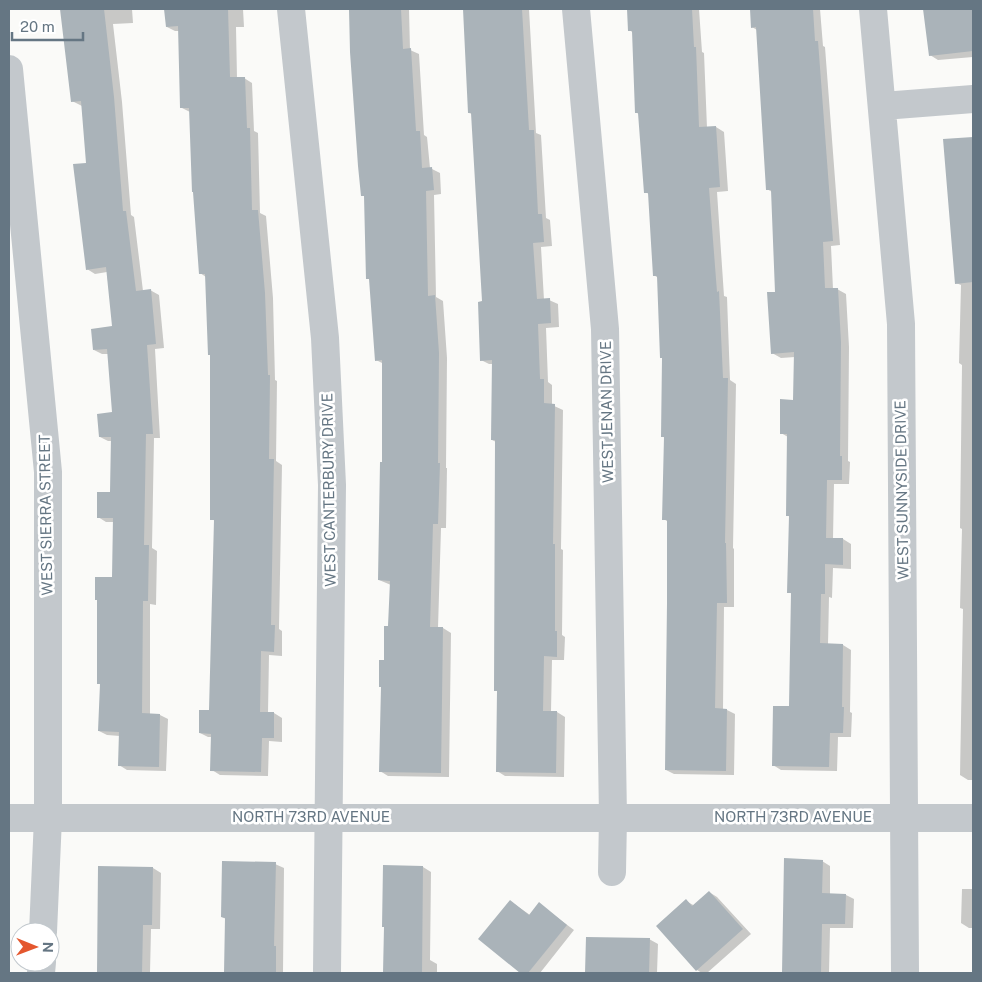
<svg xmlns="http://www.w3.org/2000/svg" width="982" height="982" font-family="'Public Sans',sans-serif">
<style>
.shadow{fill:#0003}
.building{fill:#aab3b9}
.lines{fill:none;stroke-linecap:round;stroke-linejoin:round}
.minor{stroke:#c3c8cc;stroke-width:28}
.labels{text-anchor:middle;stroke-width:5;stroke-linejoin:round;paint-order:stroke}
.street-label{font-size:15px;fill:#657683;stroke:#fff}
</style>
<rect width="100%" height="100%" fill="#fafaf8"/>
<!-- shadow -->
<path class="shadow" d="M62 9H132L133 23 113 24 122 102 131 215 134 217 143 291 150 290 159 295 164 348 155 349 160 438H154L152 548 157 551 156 605 150 604V715H160L168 719 166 771 127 770 119 765 120 736 107 735 99 731 101 685 98 683 113 578 114 522H106L98 517 111 494 112 441H108L100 437 113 414 109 354H102L94 350 113 327 107 272 95 274 87 269V164L82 106 72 101Z
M166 9H243L244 27H236L237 78H244L252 83 254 131 258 133 260 213 266 216 273 298 275 380 277 381 276 461 282 465 279 629 282 631V656L269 655 268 713H274L282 718V742L269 741 268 776 220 775 212 770V737H208L200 733 211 712 215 521 212 519V356L206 277 200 273 190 112 182 108 179 31H175L167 27Z
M350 9H409L410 50 419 54 424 135 427 137 430 168 440 173 441 194 434 195 436 297 443 301 447 358 446 468H447L446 528H441L438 628H443L451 633 449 777 388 776 380 771 391 585 379 580 383 463 384 364 376 360 371 280 367 278 365 197 351 52Z
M464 9H529L536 133 541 135 546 218 550 220 552 246 541 247 544 300H549L558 304 559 327 546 328 548 382 552 385V405L563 410 561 549 563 550 562 635 565 637 564 660H552L551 712H557L565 717 564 777 505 776 497 771 499 692 495 690 496 442 492 440 494 364H489L481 360 483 303 472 114 469 113Z
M628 9H699L702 52 704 53 707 128 716 127 724 132 728 191 717 192 724 296 727 297 730 380 736 384 733 548 734 549V607H724L723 710H727L735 714 734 775 674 774 666 770 668 522 664 519 665 438 662 436 664 359 658 278 654 275 649 194 645 192 639 114 637 113 633 33 630 30Z
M751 9H820L823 46 825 47 840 245 831 246 833 289H837L846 294 849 347 848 461 850 462 849 484H834L833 539H843L851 544V569L833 568 832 598 829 597 828 645H843L851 650 850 712 852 713 851 737H838L837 771 781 770 773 765 790 707 792 594 789 592 790 517 787 515 788 437 781 433 795 401V357L781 358 772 353 776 293 772 192 767 189 757 30 752 27Z
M925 9H973V57L938 60 930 55Z
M973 138V780H968L960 775 963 609 960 608 962 529 960 528 962 365 959 363 961 285 956 283 944 140Z
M785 860 822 861 830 866V894L846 895 854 899 853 928H830L829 973H783Z
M275 864 284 868 283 973H226V919L222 917Z
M384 867H423L431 872 430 960 437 964V973H385Z
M99 868H153L161 873 160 929H151L150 973H98Z
M962 889H973V928H969L961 923Z
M709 892 717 897 751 934 707 973H702L697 970 658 926 686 901 695 906Z
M510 901 530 915 539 904 574 930 540 973H522L480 939Z
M587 938 649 939 658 944 657 973H587Z"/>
<!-- building -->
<path class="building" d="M60 9H104L114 97 123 211H126L136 291 151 289 156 344 147 345 153 434H146L144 545H149L148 601H143L142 713 160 714 159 767 118 766 119 732 98 731 100 684H97V600H95V577H112L113 518H97V492H110L111 437H99L97 414 112 412 107 349 93 350 91 329 112 326 106 267 86 270 73 164 86 163 81 101 71 102Z
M164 9H228L230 77H245L247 128H250L252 210H258L265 293 268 375H270L269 459H274L271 625H275L274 652 261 651 260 712H274V738H262L261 772 210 771 211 734 199 733V710H209L214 520H210V355H208L205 274H199L193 192H192L189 108H180L178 26 166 27Z
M349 9H401L403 49 411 48 416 131H420L422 168 432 167 434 190 426 191 428 296 435 295 439 353 438 463H440L438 524H433L430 627H443L441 773 379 772 381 687H379V660H384V626H388L390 581 378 580 380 462H382V360L375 361 369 279H366L364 196H361L358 166 350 52Z
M463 9H522L529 130H534L538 214H542L544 242 533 243 537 299 550 298 551 323 538 324 540 379H544V403L555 404 553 544H555V631H557V657L544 656 543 711H557L556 773 496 772 497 691H494L495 440H491L492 360 480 361 478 302 482 301 471 113H468Z
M627 9H692L694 47H696L699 127 716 126 720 187 709 188 717 292 719 291 723 378H728L725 543H726L727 603H717L715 708 727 709 726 771 665 770 667 603V520H662L664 437H661L662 358H660L657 276H653L648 193H644L638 113H635L632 31H628Z
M750 9H813L815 41H818L833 241 823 242 825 288H838L841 342 840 456H842V480H827L826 538H843V565L825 564V594H821L820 643 843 644 842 707H844L843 733H830L829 767 772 766 773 706H789L791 593H787L789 516H786L787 434H780V399L793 400 794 352 771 354 767 292H775L771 190H766L756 27 751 28Z
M923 9H973V51L929 56Z
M973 137V282L955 284 943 139Z
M784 858 823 860 822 893 846 894 845 924H822L821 973H782Z
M222 861 276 862 274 946H276V973H224L225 918 221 917Z
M383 865 423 866 422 973H383L384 927H382Z
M98 866 153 867 152 925H143L142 973H97Z
M709 891 743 929 696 971 656 926 686 899 692 906Z
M510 900 529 915 539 902 567 925 528 973H520L478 939Z
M586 937 650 938 649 973H585Z"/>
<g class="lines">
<!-- minor -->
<path class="minor" d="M291 9 325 338 332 485 327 973
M576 9 605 329 613 817 612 872
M873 9 901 324 905 973
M9 69 48 472V818L43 932
M883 106 973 99
M9 818H973
M41 973 42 962"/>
</g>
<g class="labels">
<!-- street labels -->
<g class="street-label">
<text transform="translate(607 412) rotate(-91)" y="5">WEST JENAN DRIVE</text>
<text transform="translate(329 490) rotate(-91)" y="5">WEST CANTERBURY DRIVE</text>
<text transform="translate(902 490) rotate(-91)" y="5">WEST SUNNYSIDE DRIVE</text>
<text transform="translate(46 515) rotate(-91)" y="5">WEST SIERRA STREET</text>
<text x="311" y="822">NORTH 73RD AVENUE</text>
<text x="793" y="822">NORTH 73RD AVENUE</text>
</g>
</g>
<!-- border -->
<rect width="982" height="982" fill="none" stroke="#657683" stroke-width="20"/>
<!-- north arrow -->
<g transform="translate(35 947) rotate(91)"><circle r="24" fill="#ffffff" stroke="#c1c8cd"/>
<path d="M0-4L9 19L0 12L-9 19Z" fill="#e4572e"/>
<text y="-8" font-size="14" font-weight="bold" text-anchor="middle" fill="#657683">N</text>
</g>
<!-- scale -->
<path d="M12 32v8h71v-8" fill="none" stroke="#657683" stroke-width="2.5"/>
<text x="20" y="32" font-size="15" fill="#657683" stroke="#ffffff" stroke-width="4" paint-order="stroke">20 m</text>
</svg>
